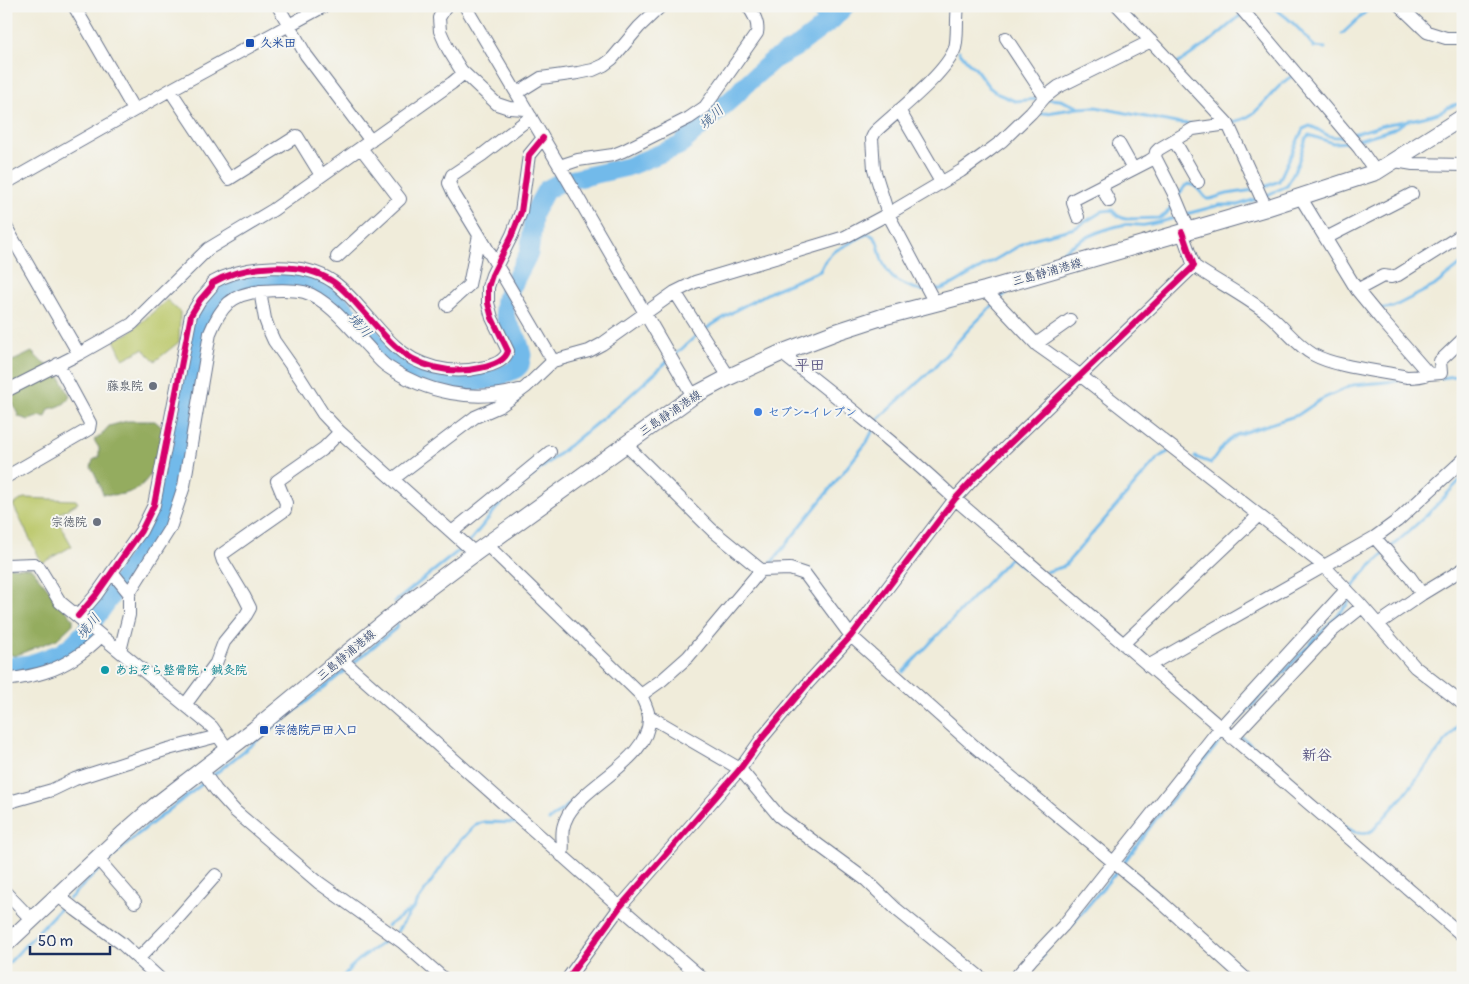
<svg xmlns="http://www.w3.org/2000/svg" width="1469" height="984" font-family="Pangolin,'Klee One',sans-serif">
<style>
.green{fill:#bbc86a;stroke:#6b7c64}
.forest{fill:#94ac5e;stroke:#586e5e}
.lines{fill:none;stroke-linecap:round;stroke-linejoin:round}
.stream{stroke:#72baea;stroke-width:3}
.river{stroke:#72baea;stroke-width:19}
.minor-casing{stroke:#667189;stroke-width:14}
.major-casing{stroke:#667189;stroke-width:18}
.minor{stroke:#fff;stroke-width:12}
.major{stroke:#fff;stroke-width:16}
.cycleway-casing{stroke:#f6f6f2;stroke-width:9}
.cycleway{stroke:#d6006c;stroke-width:6}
.transit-dot{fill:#1a4fb4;stroke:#f6f6f2;stroke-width:2}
.worship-dot{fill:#6b7280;stroke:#f6f6f2;stroke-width:2}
.shop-dot{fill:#3f7fe0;stroke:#f6f6f2;stroke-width:2}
.culture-dot{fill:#0f9aa8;stroke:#f6f6f2;stroke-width:2}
.labels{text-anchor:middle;stroke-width:4;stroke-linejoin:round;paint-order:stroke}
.transit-label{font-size:12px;font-weight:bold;fill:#164399;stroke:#f6f6f2;text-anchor:start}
.street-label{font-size:12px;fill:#1b2f5e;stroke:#f6f6f2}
.worship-label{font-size:12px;font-weight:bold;fill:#5b616d;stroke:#f6f6f2;text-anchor:end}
.shop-label{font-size:12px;font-weight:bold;fill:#366cbe;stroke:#f6f6f2;text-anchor:start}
.culture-label{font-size:12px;font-weight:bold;fill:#0d838f;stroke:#f6f6f2;text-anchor:start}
.water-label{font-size:14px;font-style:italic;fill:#355988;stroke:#f6f6f2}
.quarter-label{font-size:15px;font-weight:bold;fill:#5b5784;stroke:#f6f6f2}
</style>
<rect width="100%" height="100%" fill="#f6f6f2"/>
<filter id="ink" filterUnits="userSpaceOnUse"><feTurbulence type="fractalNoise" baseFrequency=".02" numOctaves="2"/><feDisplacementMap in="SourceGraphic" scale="10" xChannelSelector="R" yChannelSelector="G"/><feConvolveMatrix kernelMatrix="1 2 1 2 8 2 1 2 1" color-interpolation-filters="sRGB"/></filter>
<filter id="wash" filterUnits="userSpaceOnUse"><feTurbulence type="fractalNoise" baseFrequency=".0096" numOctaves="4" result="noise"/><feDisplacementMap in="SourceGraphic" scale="20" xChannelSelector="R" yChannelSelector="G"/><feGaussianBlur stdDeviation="1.12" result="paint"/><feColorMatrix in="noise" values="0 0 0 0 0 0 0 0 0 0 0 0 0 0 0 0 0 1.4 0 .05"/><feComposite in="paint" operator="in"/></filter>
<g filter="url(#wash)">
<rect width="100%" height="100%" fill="#f0ecda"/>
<!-- green -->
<path class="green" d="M167 300 180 312 179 342 155 361 143 349 123 359 114 340 129 333Z
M24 498 76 500 78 503 55 516 72 546 42 563 13 505Z"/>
<!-- forest -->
<path class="forest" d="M32 352 43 363 56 369 70 396C66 405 58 407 49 409L46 417 40 416 29 420 19 417 13 404 6 396V362L15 360Z
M127 421H155L165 430C158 466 147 501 103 494L95 474 91 467 93 460 99 457V448L94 440 101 435 109 426Z
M6 567 31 568 73 619V624L57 639 14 656 6 652Z"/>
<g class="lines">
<!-- stream -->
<path class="stream" d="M1270 6C1288 16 1302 31 1314 47L1325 48
M1342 34 1372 6
M959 51 967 61 975 68 989 87 998 94 1015 101 1037 99
M1177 64 1208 43 1241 15
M1048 99 1060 100 1078 107
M1041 114 1078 108 1096 107 1176 123 1191 124
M1230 122C1261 120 1268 90 1292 76
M1351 134C1364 132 1376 126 1389 124 1406 120 1421 119 1438 113 1448 110 1451 102 1463 105
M1357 140 1393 129 1405 122
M1260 189 1279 181 1303 129 1310 126C1325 131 1326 140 1345 136
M1178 196 1185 186 1189 184 1195 186 1207 199H1210L1227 194 1254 190
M1265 196 1287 186 1298 163 1306 138 1309 135 1333 143 1349 142
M1186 214 1220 205H1238L1259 198
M1058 255C1077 241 1098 230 1122 225 1129 223 1137 226 1145 225 1157 223 1169 220 1180 216
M932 290 941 289 953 284 1031 239 1075 228 1103 211 1112 210 1118 216 1125 219 1160 218 1166 214 1174 203
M999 299 1010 290
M1378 309 1393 307 1434 286 1463 263
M704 330 736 310 776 289 820 271 825 261 833 252 867 234C880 236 878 249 882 260 884 265 888 272 892 277 898 283 917 290 925 291
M674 356 697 335
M1441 378 1463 375
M875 424 877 420 936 366 969 329 995 303
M1195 457 1211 463 1223 446 1236 435 1298 415 1320 400 1353 385 1398 381
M469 542 505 498 625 400 669 360
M1388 550 1428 514 1463 477
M769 566 867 442 873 430
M1046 572 1062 567 1066 564 1158 458 1168 452
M1352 590C1355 579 1375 562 1384 554
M395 602 462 548
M351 665 396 628 397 624
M903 672 1011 557 1032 575 1037 574
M1229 730 1332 621 1347 605 1350 599
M1242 737 1264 757
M211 777 301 706 347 669
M1320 805 1340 822
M549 820 570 804
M1344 826C1353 832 1364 837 1373 830L1404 795 1463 719
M106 863 137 835 206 781
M1122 865 1155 820 1225 735
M69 899 102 867
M387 926 415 907
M1069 928 1118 870
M396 933 455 847 476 824 484 822 517 823
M6 966 64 904
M1030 971 1044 955
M342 978 351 967 362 957 390 938"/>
<!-- river -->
<path class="river" d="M815 6 832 20
M6 667 31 664 61 653 72 645 87 630 109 599 153 533 163 515 171 482 202 316 211 304 229 288 243 282 269 278 300 279 319 286 332 295 376 342 396 361 418 375 444 382 467 384 497 378 516 369 520 365 522 355 518 340 507 323 504 309 505 299 529 253 532 232 533 214 546 190 561 182 627 167 679 146 737 94 744 86 773 60 795 48 832 20 845 6"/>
</g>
</g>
<g filter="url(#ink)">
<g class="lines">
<defs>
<path id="minor" d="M74 6 134 110
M278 6 306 55 371 141
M446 6 439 18 440 31 448 49 461 70 497 104 509 108 526 109
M465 6 562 170 693 396
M1118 6 1228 124 1266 208
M1239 6 1359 148 1376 172
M1400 6 1427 32 1446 38H1463
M1006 38 1045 97
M170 90 229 179 297 136 321 175
M517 93 541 78 578 73 593 70 604 65 612 59 639 27 661 6
M899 110 941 182
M531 117 482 155 452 175 449 183 454 194 479 235 553 361
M1174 140 1198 182
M1119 144 1133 169
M1155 157 1173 192 1189 230
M1395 161 1413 164 1463 165
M560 166 578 160 613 155 623 151 689 118 705 107 757 33C759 23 754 15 748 6
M6 183 170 90 324 6
M1101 186 1109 201
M1078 217 1073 203V200L1075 199 1149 161 1155 157 1156 152 1159 149 1193 129 1228 124
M6 227 79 354
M1326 238 1412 194
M337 257 400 199 361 148
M1194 266C1219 283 1245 296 1268 314 1284 327 1296 345 1314 355 1336 367 1380 371 1407 377 1414 377 1421 377 1428 374L1427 372 1380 318 1357 290 1301 198
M985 290 1037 345 1081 376 1324 566 1361 605 1415 667 1463 704
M1357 290 1383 276 1391 277 1398 275 1463 234
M260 291 265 319 269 330 274 341 300 378 323 414 340 432 475 553
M675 292 729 377
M935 303 888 214 874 169 872 138 875 132C896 112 946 74 955 48 958 37 956 19 958 6
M447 305 469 285 479 235
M1036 344 1070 320
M781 353C841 400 899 446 955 499L1463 936
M1428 374 1441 373 1440 361 1463 339
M6 391 79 354 132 324 208 249 273 210 452 83 464 73
M625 444 712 530 761 570 790 569 805 574 851 636 974 746 1160 901 1245 978
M6 477 89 429 90 423 58 364
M393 479 475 417 500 406 510 399 526 387 553 361 589 351 602 344 675 292 695 282 845 237 888 214 961 171 986 153 1002 141 1031 113 1045 97 1058 87 1151 41
M452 532 550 452
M1375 538 1410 577 1422 594 1463 569
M487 545 641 695C644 702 648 709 649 717 651 759 586 783 568 815 558 834 565 838 562 856
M6 565 34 564 38 566 60 602 212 727 228 750
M112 572 129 593
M78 616 96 595 141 531 154 505 191 315 200 300 212 286V283C242 265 301 260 332 281 343 288 353 300 362 310 373 322 383 335 395 346 417 367 451 375 480 368 491 366 505 362 508 351L492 318 488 303V287L492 275 512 235 521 212 529 155 543 138
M1378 624 1422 594
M1123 644 1259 515
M120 651 129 615V593L170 528 184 486 210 333C221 306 231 294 262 291 275 290 291 289 304 292 327 298 353 331 370 349 375 355 381 363 388 367 426 393 475 403 519 390
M341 659 620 907 702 978
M1148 666 1375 537 1397 521 1463 460
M6 680C19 678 33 676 45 672 65 666 87 651 101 636
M641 695 662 680 688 657 761 570
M185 705 216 663 224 642 246 615 250 608 244 596 223 561 221 555 285 510 286 503 277 481 324 448 340 432
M649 716 740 769 779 816 866 880 896 909 981 978
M1232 738 1332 631 1362 607
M202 770 216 790 235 811 318 882 402 942 443 978
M6 803 52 790 75 779 168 749 218 736
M97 858 135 902
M6 893 32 920
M57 895 76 910 121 943 159 978
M138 959 178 918 216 875
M568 978 620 907 740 769 763 737 808 683 851 636 955 499 975 477 1194 266 1182 232
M1015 978 1031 960 1063 926 1220 728 1346 590"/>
<path id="major" d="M6 944 123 834 155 806 255 729 407 604 475 553 693 396 729 377 781 353 836 332 882 317 985 290 1266 208 1376 172 1463 117"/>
</defs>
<!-- minor casing -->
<use href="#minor" class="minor-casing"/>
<!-- major casing -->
<use href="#major" class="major-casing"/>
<!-- minor -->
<use href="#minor" class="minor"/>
<!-- major -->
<use href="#major" class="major"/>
<defs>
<path id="cycleway" d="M78 616 96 595 141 531 154 505 191 315 200 300 212 286V283C242 265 301 260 332 281 343 288 353 300 362 310 373 322 383 335 395 346 417 367 451 375 480 368 491 366 505 362 508 351L492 318 488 303V287L492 275 512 235 521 212 529 155 543 138
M568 978 620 907 740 769 763 737 808 683 851 636 955 499 975 477 1194 266 1182 232"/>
</defs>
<!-- cycleway casing -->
<use href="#cycleway" class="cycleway-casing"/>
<!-- cycleway -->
<use href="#cycleway" class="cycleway"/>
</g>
</g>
<!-- markers -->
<g class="transit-dot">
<rect x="245" y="38" width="10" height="10" rx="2.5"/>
<rect x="259" y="725" width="10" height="10" rx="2.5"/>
</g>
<g class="worship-dot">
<circle cx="153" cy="386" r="5"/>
<circle cx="97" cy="522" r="5"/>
</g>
<circle class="shop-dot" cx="758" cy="412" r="5"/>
<circle class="culture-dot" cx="105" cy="670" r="5"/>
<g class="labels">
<!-- transit labels -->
<g class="transit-label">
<text x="260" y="47">久米田</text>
<text x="274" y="734">宗徳院戸田入口</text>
</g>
<!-- street labels -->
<g class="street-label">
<text transform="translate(1047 272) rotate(-16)" y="4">三島静浦港線</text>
<text transform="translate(670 413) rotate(-34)" y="4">三島静浦港線</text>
<text transform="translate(346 655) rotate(-40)" y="4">三島静浦港線</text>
</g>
<!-- worship labels -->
<g class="worship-label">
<text x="143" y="390">藤泉院</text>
<text x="87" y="526">宗徳院</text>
</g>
<!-- shop labels -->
<g class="shop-label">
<text x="768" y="416">セブン-イレブン</text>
</g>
<!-- culture labels -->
<g class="culture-label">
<text x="115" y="674">あおぞら整骨院・鍼灸院</text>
</g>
<!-- water labels -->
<g class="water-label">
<text transform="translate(711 117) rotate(-43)" y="5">境川</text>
<text transform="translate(360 325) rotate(48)" y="5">境川</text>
<text transform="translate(88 626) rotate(-51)" y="5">境川</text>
</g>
<!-- quarter labels -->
<g class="quarter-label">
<text x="810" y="370">平田</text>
<text x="1317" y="760">新谷</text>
</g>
</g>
<!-- margin -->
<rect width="1469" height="984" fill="none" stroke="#f6f6f2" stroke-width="25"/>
<!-- scale -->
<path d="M30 946v8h80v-8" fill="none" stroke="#1b2f5e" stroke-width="2.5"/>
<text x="38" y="946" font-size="15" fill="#1b2f5e" stroke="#f6f6f2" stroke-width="4" paint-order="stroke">50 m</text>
</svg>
